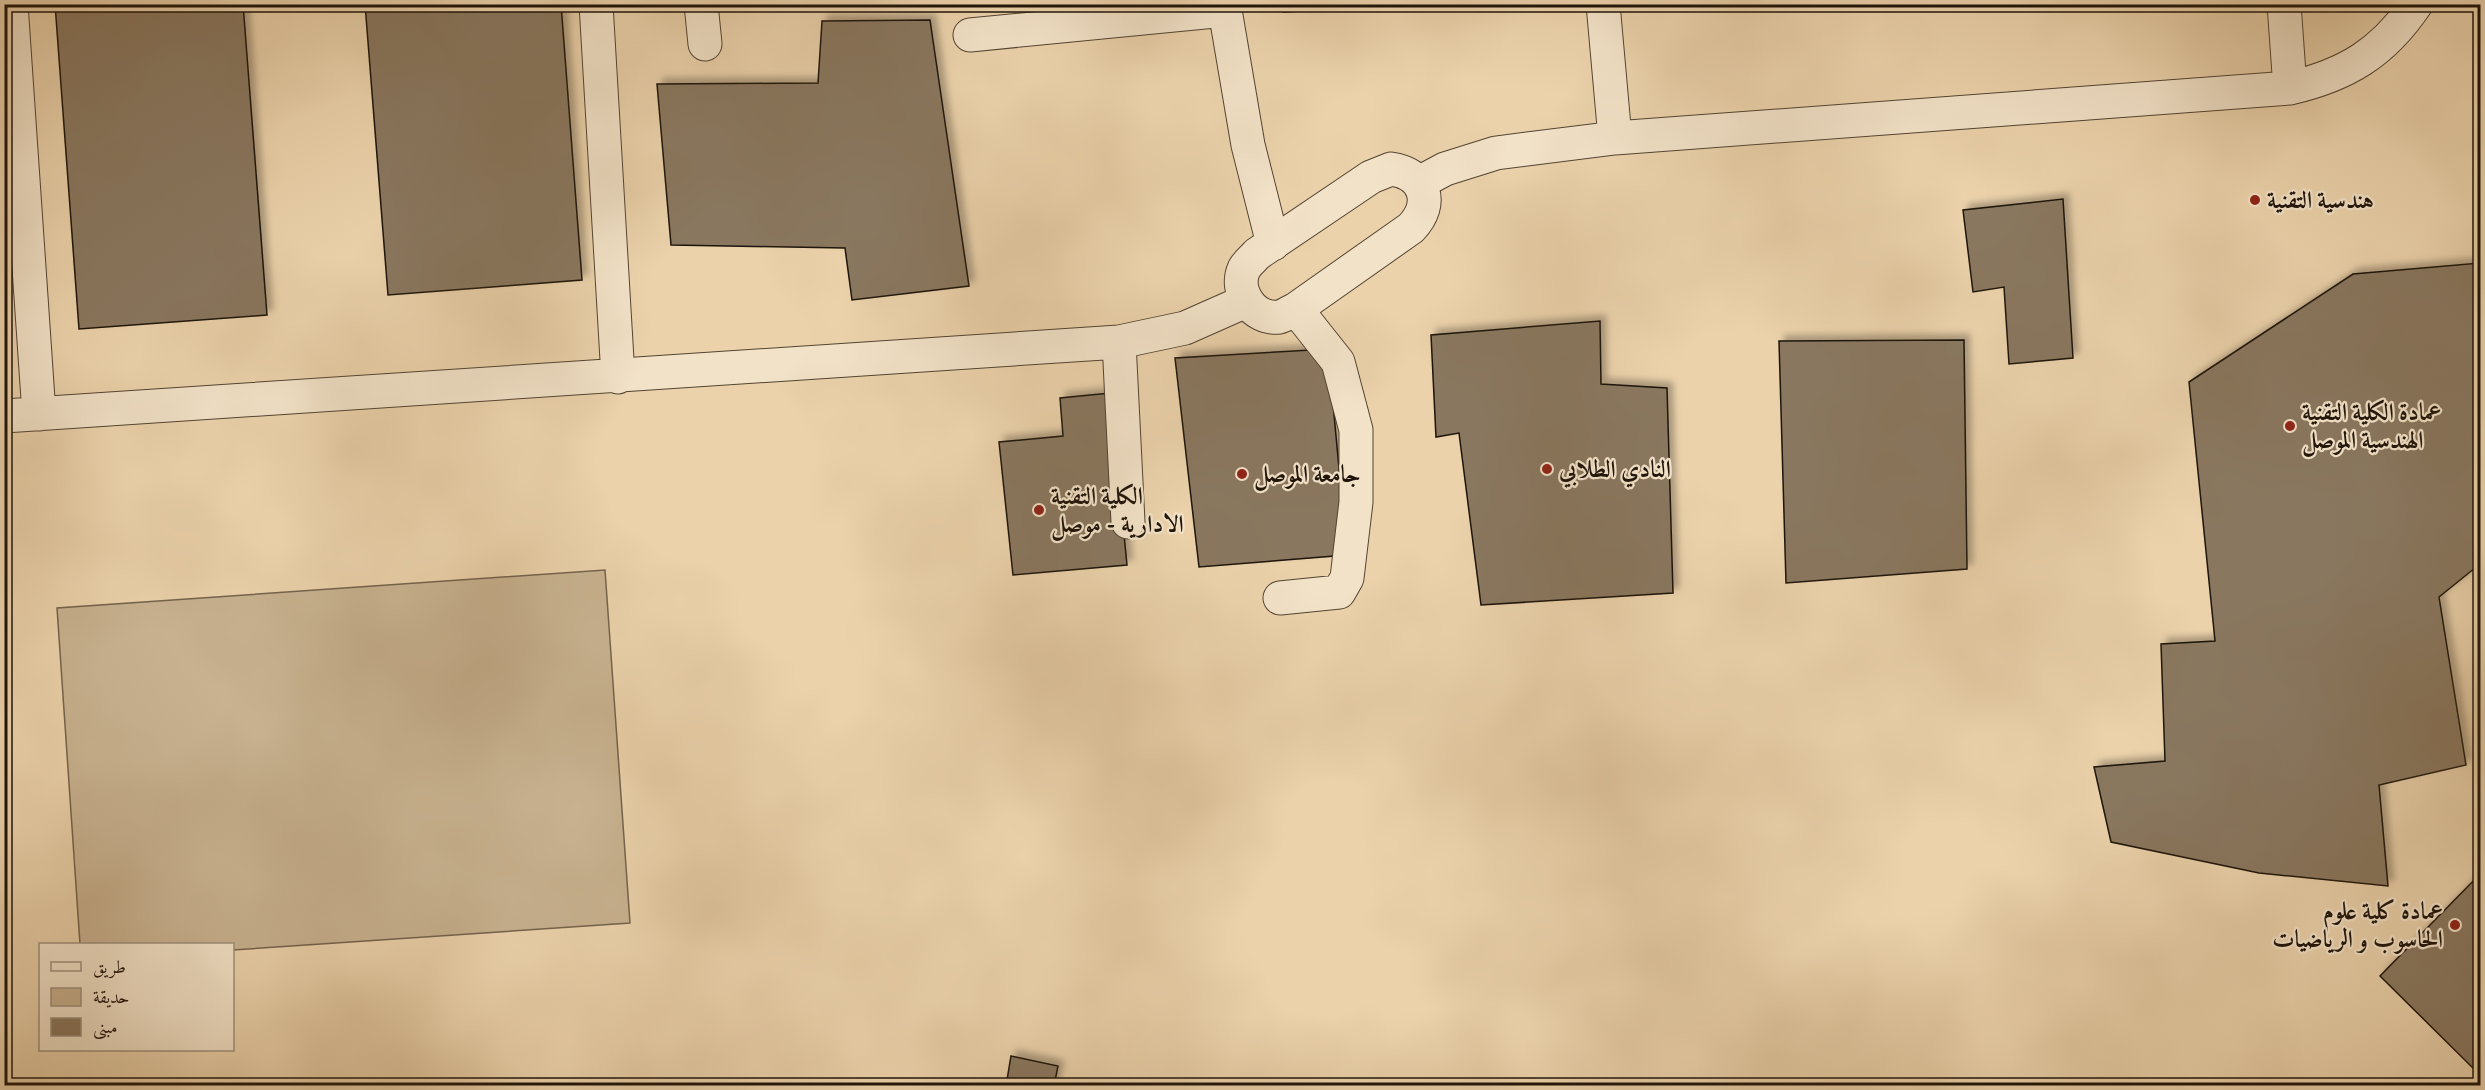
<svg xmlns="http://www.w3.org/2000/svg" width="2485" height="1090" font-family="'IM FELL Great Primer',Amiri,serif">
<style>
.green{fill:#c8b290;stroke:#74634d;stroke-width:1.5}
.building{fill:#89775e;stroke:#1f140a;stroke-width:1.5;filter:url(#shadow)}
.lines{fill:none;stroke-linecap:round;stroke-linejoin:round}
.minor-casing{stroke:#524432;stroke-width:35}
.minor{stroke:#f2e2c8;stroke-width:33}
.poi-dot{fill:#8f2418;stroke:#f2e2c8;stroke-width:2}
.labels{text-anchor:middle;stroke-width:4.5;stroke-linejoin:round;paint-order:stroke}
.poi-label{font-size:24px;font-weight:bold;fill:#1f140a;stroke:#f2e2c8;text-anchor:start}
</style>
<defs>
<filter id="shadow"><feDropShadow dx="5.5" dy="-5.5" stdDeviation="3" flood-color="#0004"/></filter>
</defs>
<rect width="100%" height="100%" fill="#ebd2ab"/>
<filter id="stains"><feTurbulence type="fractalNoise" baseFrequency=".00333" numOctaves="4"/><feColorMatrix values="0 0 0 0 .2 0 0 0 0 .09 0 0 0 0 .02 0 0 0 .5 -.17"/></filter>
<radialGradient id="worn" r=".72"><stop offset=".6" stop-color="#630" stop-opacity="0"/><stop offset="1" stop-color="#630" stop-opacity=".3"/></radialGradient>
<!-- green -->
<path class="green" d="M605 570 630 923 233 950 232 944H80L57 608Z"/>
<!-- building -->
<path class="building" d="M55 4H243L267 315 79 329Z
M365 4H561L582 280 388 295Z
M1281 4H1402V6L1283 12Z
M930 20 969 286 852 300 845 248 671 245 657 84 818 83 822 21Z
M2063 199 2073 358 2009 364 2004 287 1973 292 1963 210Z
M2480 263V564L2439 597 2466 765 2379 785 2388 886 2259 873 2111 842 2094 767 2165 761 2161 644 2215 641 2189 382 2353 274Z
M1600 321 1601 384 1667 388 1673 593 1481 605 1459 433 1436 437 1431 335Z
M1964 340 1967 569 1786 583 1779 341Z
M1328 349 1347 555 1199 567 1175 358Z
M1110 393 1127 565 1013 575 999 442 1063 436 1060 398Z
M2480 874V1075L2380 976Z
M1011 1056 1058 1066 1054 1086H1006Z"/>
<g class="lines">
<defs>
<path id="minor" d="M11 4 39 414
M596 4 618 377
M701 4 705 44
M1224 4 1248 145 1273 244
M1603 4 1615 138
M2284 4 2290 88
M970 35 1225 10
M1391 169C1425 174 1435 203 1411 228L1296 309C1291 311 1284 316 1279 317 1253 320 1234 291 1244 269 1247 263 1253 259 1257 254L1371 177Z
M1419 183 1445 169 1496 153 1615 138 2290 88C2346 75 2383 53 2416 4
M1119 342 1128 522
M4 416 1119 342 1185 328 1246 301
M1280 598 1339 592 1347 578 1356 502V430L1338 362 1296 309"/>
</defs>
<!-- minor casing -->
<use href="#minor" class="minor-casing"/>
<!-- minor -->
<use href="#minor" class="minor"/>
</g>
<!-- markers -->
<g class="poi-dot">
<circle cx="2255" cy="200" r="6"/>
<circle cx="2290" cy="426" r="6"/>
<circle cx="1547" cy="469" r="6"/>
<circle cx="1242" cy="474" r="6"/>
<circle cx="1039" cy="510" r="6"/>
<circle cx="2455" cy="925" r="6"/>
</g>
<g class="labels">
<!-- poi labels -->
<g class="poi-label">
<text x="2267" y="208">هندسية التقنية</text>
<text x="2302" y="420">عمادة الكلية التقنية<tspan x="2302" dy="28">الهندسية الموصل</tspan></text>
<text x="1559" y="477">النادي الطلابي</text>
<text x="1254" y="482">جامعة الموصل</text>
<text x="1051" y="504">الكلية التقنية<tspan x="1051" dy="28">الادارية - موصل</tspan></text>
<text x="2443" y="919" text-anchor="end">عمادة كلية علوم<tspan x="2443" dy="28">الحاسوب و الرياضيات</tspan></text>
</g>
</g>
<!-- margin -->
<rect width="2485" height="1090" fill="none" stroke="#ebd2ab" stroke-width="24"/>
<rect x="6" y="6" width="2473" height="1078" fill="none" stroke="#1f140a" stroke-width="3"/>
<rect x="12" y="12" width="2461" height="1066" fill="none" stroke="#1f140a" stroke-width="1.5"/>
<!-- legend -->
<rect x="39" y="943" width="195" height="108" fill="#f2e2c8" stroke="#9e907c" stroke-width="1.5"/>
<rect x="51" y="962" width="30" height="9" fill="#f2e2c8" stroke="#9e907c" stroke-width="1.5"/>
<text x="93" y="973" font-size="18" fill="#1f140a">طريق</text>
<rect x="51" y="988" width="30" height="18" fill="#c8b290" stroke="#9e907c" stroke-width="1.5"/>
<text x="93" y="1003" font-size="18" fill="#1f140a">حديقة</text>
<rect x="51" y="1018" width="30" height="18" fill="#89775e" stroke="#9e907c" stroke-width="1.5"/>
<text x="93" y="1033" font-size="18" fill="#1f140a">مبنى</text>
<rect width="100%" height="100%" filter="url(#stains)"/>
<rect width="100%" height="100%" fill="url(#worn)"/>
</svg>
